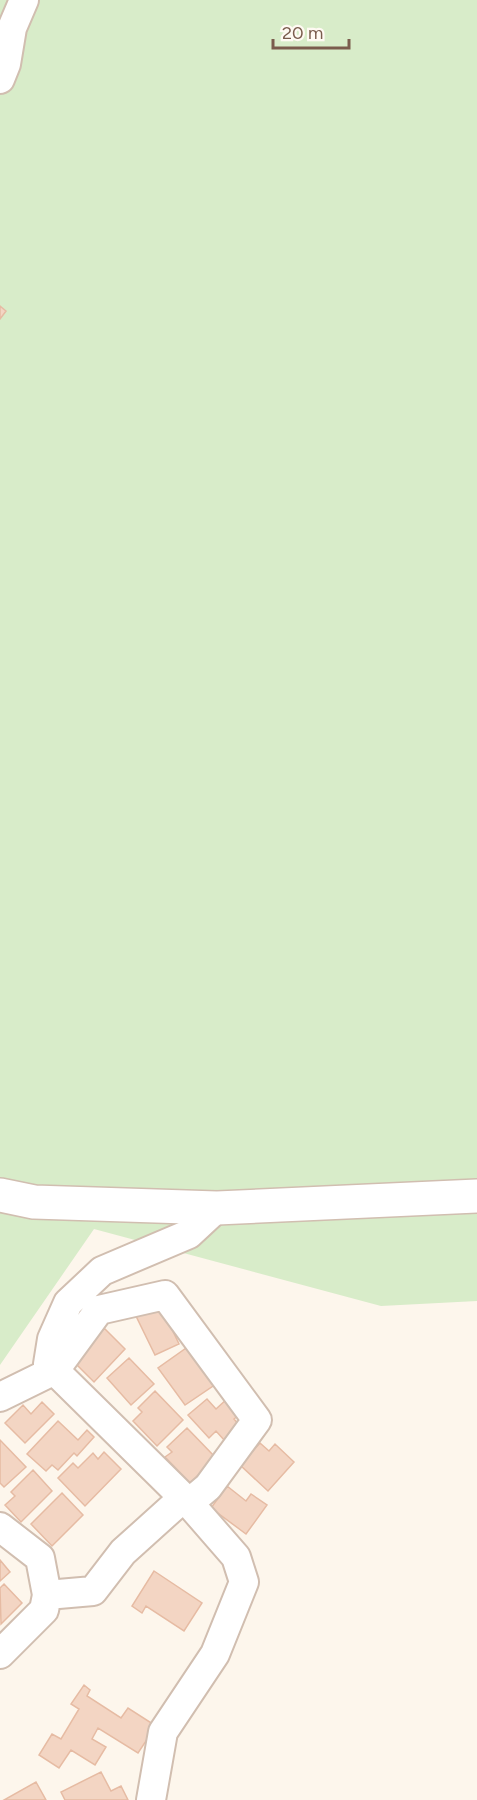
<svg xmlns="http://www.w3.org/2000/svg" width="477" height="1800" font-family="Figtree,sans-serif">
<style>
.green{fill:#d8ecc9}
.building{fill:#f3d5c3;stroke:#e6bba3;stroke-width:1.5}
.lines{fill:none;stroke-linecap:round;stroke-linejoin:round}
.minor-casing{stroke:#d1beb0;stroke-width:32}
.tertiary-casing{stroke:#d1beb0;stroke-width:36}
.minor{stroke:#fff;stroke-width:28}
.tertiary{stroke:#fff;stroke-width:33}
</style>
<rect width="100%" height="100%" fill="#fdf6ec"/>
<!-- green -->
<path class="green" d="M0 0H477V1301L381 1306 94 1229 0 1365Z"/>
<!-- building -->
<path class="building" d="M0 306 6 311 0 319Z
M159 1302 179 1344 155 1355 135 1314Z
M104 1328 125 1349 94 1382 73 1361Z
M189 1346 216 1384 185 1405 158 1368Z
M129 1358 154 1384 131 1405 107 1378Z
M155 1391 183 1420 157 1446 133 1421 142 1412 138 1408Z
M228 1398 241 1413 234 1419 241 1427 225 1441 216 1431 209 1438 188 1415 207 1399 216 1409Z
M42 1402 54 1414 25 1443 5 1423 23 1405 31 1414Z
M58 1421 78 1440 87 1430 94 1437 77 1456 74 1453 58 1470 52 1465 46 1471 27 1454Z
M187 1428 216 1458 190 1483 165 1457 172 1452 167 1447Z
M0 1440 26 1467 4 1487 0 1483Z
M260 1443 269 1451 275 1444 294 1462 268 1491 240 1465Z
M104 1452 121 1469 85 1506 58 1478 73 1463 78 1468 93 1453 98 1459Z
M33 1470 52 1491 21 1522 5 1505 15 1496 11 1492Z
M227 1486 246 1501 251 1494 267 1505 246 1534 211 1508Z
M62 1493 83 1515 52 1546 31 1524Z
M0 1560 10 1572 0 1581Z
M154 1571 202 1603 184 1631 146 1606 142 1613 132 1606Z
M4 1584 22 1603 1 1624 0 1588Z
M84 1685 90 1690 87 1696 121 1718 128 1708 156 1726 138 1753 98 1728 92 1739 106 1747 95 1765 71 1750 59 1768 39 1755 52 1734 61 1739 79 1709 71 1704Z
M101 1772 111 1791 121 1786 128 1800H65L61 1792Z
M36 1782 46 1800H4Z"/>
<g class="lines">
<defs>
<path id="minor" d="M0 79 6 64 12 28 24 0
M0 1397 55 1370 99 1310 165 1295 257 1420 208 1487 189 1503
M0 1527 40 1558 47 1595 44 1610 0 1654
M47 1595 93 1591 123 1552 183 1498
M151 1800 163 1732 215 1654 244 1582 236 1557 189 1503 48 1364 52 1339 68 1303 102 1271 189 1234 217 1208"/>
<path id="tertiary" d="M0 1195 34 1202 217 1208 477 1196"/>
</defs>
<!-- minor casing -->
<use href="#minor" class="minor-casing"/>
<!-- tertiary casing -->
<use href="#tertiary" class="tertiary-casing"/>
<!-- minor -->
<use href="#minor" class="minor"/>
<!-- tertiary -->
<use href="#tertiary" class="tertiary"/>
</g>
<!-- scale -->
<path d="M273 39v9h76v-9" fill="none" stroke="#7a5c4d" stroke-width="3"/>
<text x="282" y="39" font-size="18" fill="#7a5c4d" stroke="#fffaf3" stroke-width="4.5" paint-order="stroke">20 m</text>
</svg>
